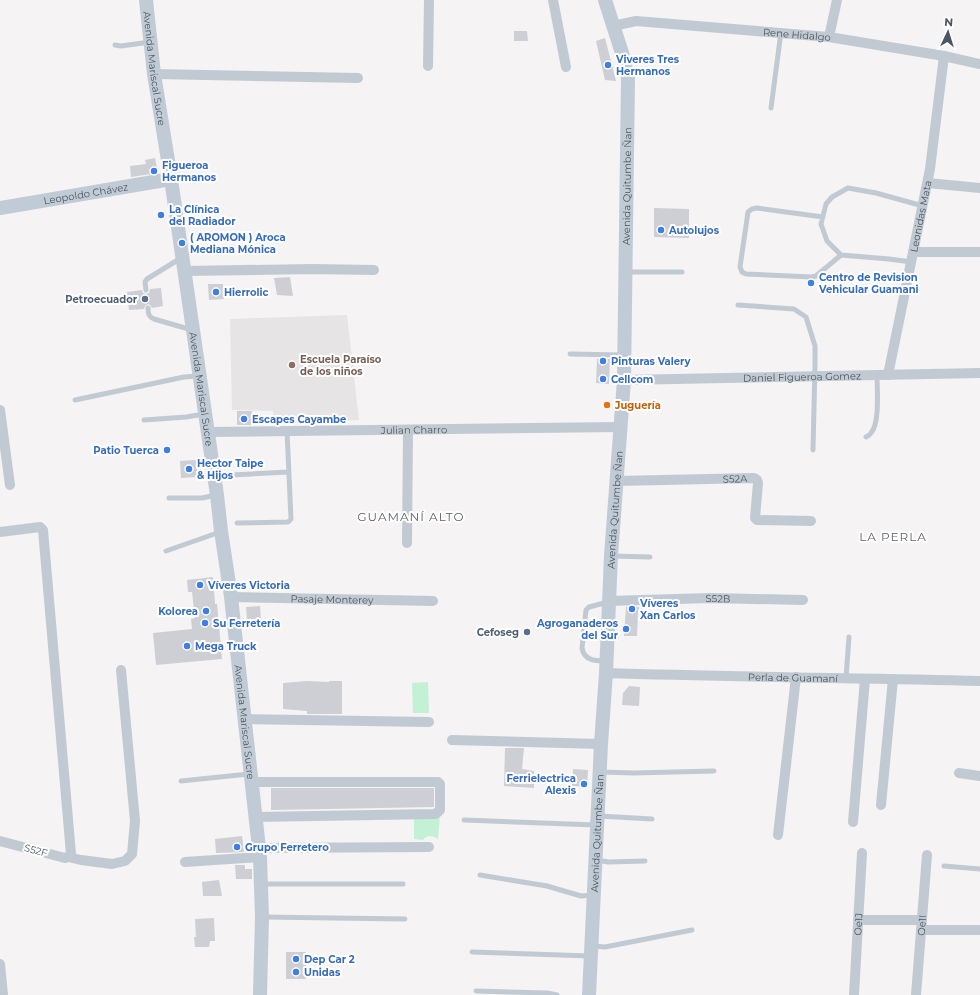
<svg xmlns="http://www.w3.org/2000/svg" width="980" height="995" font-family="Montserrat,sans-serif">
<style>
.education{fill:#e6e4e5}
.green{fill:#c3f1d5}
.building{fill:#cdcfd5}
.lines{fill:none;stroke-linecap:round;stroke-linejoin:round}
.lane{stroke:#c1cad2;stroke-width:5}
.street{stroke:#c1cad2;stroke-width:10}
.secondary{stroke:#c1cbd6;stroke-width:14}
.shop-dot{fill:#3f7fe0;stroke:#fff;stroke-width:1.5}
.service-dot{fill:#5c6f8a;stroke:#fff;stroke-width:1.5}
.education-dot{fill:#8d6e63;stroke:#fff;stroke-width:1.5}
.food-dot{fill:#e8710a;stroke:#fff;stroke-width:1.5}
.labels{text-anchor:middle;stroke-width:4;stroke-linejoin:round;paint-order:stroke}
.street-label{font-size:10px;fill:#4a5661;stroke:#fff}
.shop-label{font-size:10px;font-weight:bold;fill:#366cbe;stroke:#fff;text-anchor:start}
.service-label{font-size:10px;font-weight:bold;fill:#4e5e75;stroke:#fff;text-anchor:end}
.education-label{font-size:10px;font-weight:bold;fill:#785e54;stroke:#fff;text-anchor:start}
.food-label{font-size:10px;font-weight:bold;fill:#c56008;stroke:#fff;text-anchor:start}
.quarter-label{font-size:12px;letter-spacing:1px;fill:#5f6368;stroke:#fff}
</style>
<rect width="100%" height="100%" fill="#f5f3f3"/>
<!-- education -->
<path class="education" d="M347 315 359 420 275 424 273 411 232 410 230 319Z"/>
<!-- green -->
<path class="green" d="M428 682 429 713H413L412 683Z
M414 816H440L438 839C432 836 428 834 423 840L414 839Z"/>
<!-- building -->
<path class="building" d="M514 31H527L528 41H514Z
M605 38 616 81 605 80 596 41Z
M155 158 158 173 131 177 130 166 146 164 145 160Z
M654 208 689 209V238L654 237Z
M290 277 293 296 277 295 274 278Z
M208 284H223L224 299 209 300Z
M161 288 163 306 152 308 150 305 148 304 145 306 144 309 129 310 127 292 142 290 143 293 146 294 149 293 150 289Z
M597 359H610L609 384 596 383Z
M237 411H252L251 425H237Z
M196 460 198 477 181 478 180 461Z
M213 577 215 604H217L222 659 156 665 153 633 192 629 191 619 195 618 192 592H188L187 580Z
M260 606 261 620H247L246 607Z
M626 607H639V612H638L637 636H624Z
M307 681 329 682V681H342V714H307V711L283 709V683Z
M629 686 640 687 639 706 622 705 623 693Z
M505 748H524L522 769 534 771V788L504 786Z
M573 769 588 770 587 787 572 786Z
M271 788H434V807L271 810Z
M242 836 244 852 216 853 215 839Z
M235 865H245V869H252V879H236Z
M219 880 222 896H203L202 882Z
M214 918 215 941H210L209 947H195L194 937H196L195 919Z
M286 952H306V979H286Z"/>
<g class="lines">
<!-- lane -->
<path class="lane" d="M115 45 121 46 150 42
M771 108 781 32
M823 217 757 208 752 209 748 212 740 267 742 272 746 274 812 277 816 276 841 255 889 259 912 262
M841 255 827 241 821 224 826 204 832 197 848 188 876 193 923 206
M626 272H682
M146 290 145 282 147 279 181 258
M738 305 794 309 806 317 815 346V364L813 450
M148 308C148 314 149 317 154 319L192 330
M570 354 623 355
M75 400 184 377 198 376
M144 420 186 417 204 414
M866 437C868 436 870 435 871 433 880 423 877 389 877 375
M231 475 288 472
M169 498H202L216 495
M237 523 288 522 291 519 287 431
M166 551 220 532
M612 556 650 557
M606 661C596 661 584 661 582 648L586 610 589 607 608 602
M846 678 849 637
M601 772 634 773 714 771
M181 781 249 774
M599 816 652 819
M464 820 596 825
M597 860 608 862 645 861
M944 866 980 869
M480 875 547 886 581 896 593 895
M262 884H403
M263 917 405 919
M593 946 605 947 692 930
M472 952 590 956
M476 991 547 993 557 995"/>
<!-- street -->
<g class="street">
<path d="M553 0 566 67"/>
<path id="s1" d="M613 26 636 21 829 37 944 56 980 64"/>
<path d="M829 37 837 0"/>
<path d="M428 66 429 0"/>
<path d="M154 74 358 78"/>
<path d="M928 183 980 188"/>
<path d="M913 252H980"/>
<path d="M184 271 312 269 374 270"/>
<path id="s2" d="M888 375 930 169 944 56"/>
<path id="s3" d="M624 380 980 373"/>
<path d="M0 410 10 485"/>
<path id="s4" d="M207 432 621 427"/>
<path id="s5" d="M617 481 754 478 757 480 758 483 755 518 757 520 811 521"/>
<path d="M0 532 40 527 43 530 71 854 68 857 65 858 0 841"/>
<path d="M407 543 408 430"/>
<path id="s6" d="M231 597 433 601"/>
<path id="s7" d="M609 601 710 598 803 600"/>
<path id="s8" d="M606 673C731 677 855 678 980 681"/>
<path d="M245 719 429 722"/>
<path d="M452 740 601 744"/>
<path d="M959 773 980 776"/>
<path d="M251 782H438L440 784V810L438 812 435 814 255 817"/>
<path d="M881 805 893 679"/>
<path d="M853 822 865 679"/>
<path d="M778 835 796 677"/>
<path d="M259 848 429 847"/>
<path d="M68 857 81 860 112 864 125 861 132 854 135 821 121 670"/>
<path d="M185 862 260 857"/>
<path d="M858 920H922"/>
<path d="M921 930H980"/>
<path d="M0 964 3 995"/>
<path id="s9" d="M854 995 862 853"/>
<path id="s10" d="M916 995 927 855"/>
</g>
<!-- secondary -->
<g class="secondary">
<path id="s11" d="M146 0 154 74 171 179 217 495 221 531 231 597 260 857 262 917 260 995"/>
<path id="s12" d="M0 208 171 179"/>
<path id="s13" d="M589 995 601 744 606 673 611 556 624 380 628 78 622 53 605 0"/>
</g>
</g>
<!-- markers -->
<g class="shop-dot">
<circle cx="608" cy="65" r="4"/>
<circle cx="154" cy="171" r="4"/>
<circle cx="161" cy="215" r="4"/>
<circle cx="661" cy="230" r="4"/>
<circle cx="182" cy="243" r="4"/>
<circle cx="811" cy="283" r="4"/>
<circle cx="216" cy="292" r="4"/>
<circle cx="603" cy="361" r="4"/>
<circle cx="603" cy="379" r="4"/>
<circle cx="244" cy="419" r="4"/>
<circle cx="167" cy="450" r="4"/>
<circle cx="189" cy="469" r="4"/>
<circle cx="200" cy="585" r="4"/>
<circle cx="632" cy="609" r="4"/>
<circle cx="206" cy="611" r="4"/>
<circle cx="205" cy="623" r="4"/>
<circle cx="626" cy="629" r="4"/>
<circle cx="187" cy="646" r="4"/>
<circle cx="584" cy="784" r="4"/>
<circle cx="237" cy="847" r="4"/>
<circle cx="296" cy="959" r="4"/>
<circle cx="296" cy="972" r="4"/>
</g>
<g class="service-dot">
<circle cx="145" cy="299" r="4"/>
<circle cx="527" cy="632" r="4"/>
</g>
<circle class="education-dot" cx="292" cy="365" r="4"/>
<circle class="food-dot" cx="607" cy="405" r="4"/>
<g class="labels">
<!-- street labels -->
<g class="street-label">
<text dy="4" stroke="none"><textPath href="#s1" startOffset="185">Rene Hidalgo</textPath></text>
<text dy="4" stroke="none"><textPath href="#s11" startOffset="69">Avenida Mariscal Sucre</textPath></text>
<text dy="4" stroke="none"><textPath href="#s13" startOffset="810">Avenida Quitumbe Ñan</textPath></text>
<text dy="4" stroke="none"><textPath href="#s12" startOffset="87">Leopoldo Chávez</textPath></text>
<text dy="4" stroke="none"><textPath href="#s2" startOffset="162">Leonidas Mata</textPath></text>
<text dy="4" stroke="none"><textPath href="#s3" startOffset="178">Daniel Figueroa Gomez</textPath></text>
<text dy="4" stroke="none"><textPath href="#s11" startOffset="393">Avenida Mariscal Sucre</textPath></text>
<text dy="4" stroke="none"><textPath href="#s4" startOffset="207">Julian Charro</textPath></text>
<text dy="4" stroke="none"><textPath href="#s5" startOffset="118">S52A</textPath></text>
<text dy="4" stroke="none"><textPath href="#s13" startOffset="486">Avenida Quitumbe Ñan</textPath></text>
<text dy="4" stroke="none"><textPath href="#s7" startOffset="109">S52B</textPath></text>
<text dy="4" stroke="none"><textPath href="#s6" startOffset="101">Pasaje Monterey</textPath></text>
<text dy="4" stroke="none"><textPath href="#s8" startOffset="187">Perla de Guamaní</textPath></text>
<text dy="4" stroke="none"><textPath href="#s11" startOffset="729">Avenida Mariscal Sucre</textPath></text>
<text dy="4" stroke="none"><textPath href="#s13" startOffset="162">Avenida Quitumbe Ñan</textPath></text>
<text transform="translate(36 850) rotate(15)" y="4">S52F</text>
<text dy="4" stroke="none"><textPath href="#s9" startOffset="71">Oe1J</textPath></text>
<text dy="4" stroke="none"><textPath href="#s10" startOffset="70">Oe1I</textPath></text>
</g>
<!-- shop labels -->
<g class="shop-label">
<text x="616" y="63">Viveres Tres<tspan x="616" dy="12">Hermanos</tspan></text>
<text x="162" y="169">Figueroa<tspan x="162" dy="12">Hermanos</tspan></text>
<text x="169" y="213">La Clínica<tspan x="169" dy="12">del Radiador</tspan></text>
<text x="669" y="234">Autolujos</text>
<text x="190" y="241">( AROMON ) Aroca<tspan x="190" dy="12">Mediana Mónica</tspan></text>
<text x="819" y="281">Centro de Revision<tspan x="819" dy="12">Vehicular Guamani</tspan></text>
<text x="224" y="296">Hierrolic</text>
<text x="611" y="365">Pinturas Valery</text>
<text x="611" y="383">Cellcom</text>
<text x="252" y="423">Escapes Cayambe</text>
<text x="159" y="454" text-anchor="end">Patio Tuerca</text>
<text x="197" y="467">Hector Taipe<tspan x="197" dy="12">&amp; Hijos</tspan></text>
<text x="208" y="589">Víveres Victoria</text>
<text x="640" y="607">Víveres<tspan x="640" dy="12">Xan Carlos</tspan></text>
<text x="198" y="615" text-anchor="end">Kolorea</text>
<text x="213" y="627">Su Ferretería</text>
<text x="618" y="627" text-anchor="end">Agroganaderos<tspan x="618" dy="12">del Sur</tspan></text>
<text x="195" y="650">Mega Truck</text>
<text x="576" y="782" text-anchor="end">Ferrielectrica<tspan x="576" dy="12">Alexis</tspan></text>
<text x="245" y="851">Grupo Ferretero</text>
<text x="304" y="963">Dep Car 2</text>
<text x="304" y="976">Unidas</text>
</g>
<!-- service labels -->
<g class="service-label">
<text x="137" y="303">Petroecuador</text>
<text x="519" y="636">Cefoseg</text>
</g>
<!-- education labels -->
<g class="education-label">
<text x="300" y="363">Escuela Paraíso<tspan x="300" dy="12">de los niños</tspan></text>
</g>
<!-- food labels -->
<g class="food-label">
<text x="615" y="409">Juguería</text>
</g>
<!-- quarter labels -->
<g class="quarter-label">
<text x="411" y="521">GUAMANÍ ALTO</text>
<text x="893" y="541">LA PERLA</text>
</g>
</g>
<!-- north arrow -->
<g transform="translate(948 32) rotate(4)" stroke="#ffffff" stroke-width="3" paint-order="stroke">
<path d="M0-3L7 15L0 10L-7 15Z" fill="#4a5661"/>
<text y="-6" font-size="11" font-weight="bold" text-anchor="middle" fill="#4a5661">N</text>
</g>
</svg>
